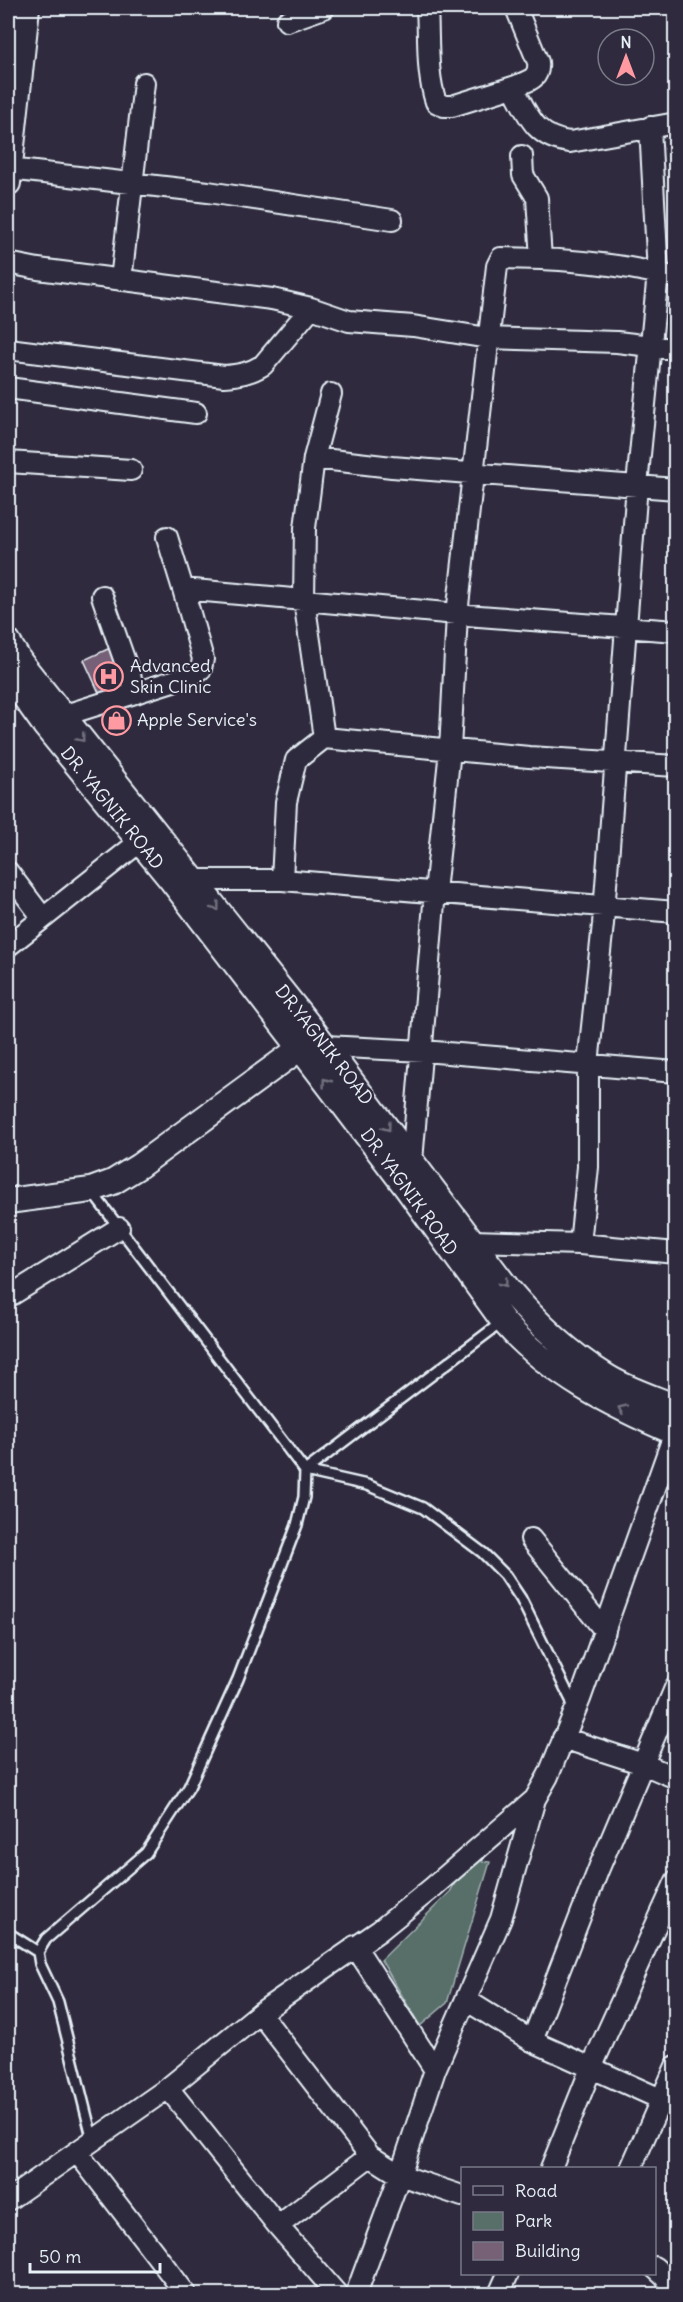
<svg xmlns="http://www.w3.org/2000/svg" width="683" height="2302" font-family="Delius,sans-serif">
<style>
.green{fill:#586e69;stroke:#a0b0b0;stroke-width:1.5}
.building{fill:#766177;stroke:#e8f1f8;stroke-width:1.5}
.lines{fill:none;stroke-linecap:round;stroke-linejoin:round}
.service-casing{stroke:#e8f1f8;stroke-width:14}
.minor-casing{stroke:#e8f1f8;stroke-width:24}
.tertiary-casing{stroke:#e8f1f8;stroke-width:28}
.service{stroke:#2f2a3d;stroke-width:9}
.minor{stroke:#2f2a3d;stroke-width:20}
.tertiary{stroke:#2f2a3d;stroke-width:24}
.oneway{stroke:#70707e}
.labels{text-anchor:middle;stroke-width:4.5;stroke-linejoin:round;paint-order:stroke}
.poi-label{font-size:18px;fill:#e8f1f8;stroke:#2f2a3d;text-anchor:start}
.street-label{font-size:18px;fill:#e8f1f8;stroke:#2f2a3d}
</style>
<rect width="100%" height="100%" fill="#2f2a3d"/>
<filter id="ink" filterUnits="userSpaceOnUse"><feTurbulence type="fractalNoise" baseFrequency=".0167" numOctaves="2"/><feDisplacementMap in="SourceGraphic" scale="12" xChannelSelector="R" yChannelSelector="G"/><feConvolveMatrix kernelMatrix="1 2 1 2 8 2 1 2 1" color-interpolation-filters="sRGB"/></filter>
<g filter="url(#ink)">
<!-- green -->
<path class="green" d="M468 1859 490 1862 447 2003 420 2026 381 1960 450 1892Z"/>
<!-- building -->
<path class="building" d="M110 648 127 685 101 697 84 660Z"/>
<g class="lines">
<defs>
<path id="service" d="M92 1192 305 1471 304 1497 297 1525 238 1679 189 1787 146 1853 46 1939 38 1952 40 1964 58 2002 93 2141
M305 1471 367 1485 423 1508 483 1553 505 1575 521 1599 575 1708
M305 1471 502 1322
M8 1933 38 1952"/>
<path id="minor" d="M427 8C429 38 426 73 436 102L444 106H452L513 87
M516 8 538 62C540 80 527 81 513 87 528 115 535 138 570 142L676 123
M287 21 324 8
M522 156 523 175 537 198 541 259C586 261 631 266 676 278
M9 169 208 192 392 220
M8 263 38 269 272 299 311 308 349 321 413 326 488 338 617 342 676 349
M121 280 144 83
M8 349 224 376C239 375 250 373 263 365L311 308
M8 388 196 413
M314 458 392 467 676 489
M8 462 131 470
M167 537 183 589
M102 596 136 693
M51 724 62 716 192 675 201 669 203 659 183 589 479 616 676 631
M324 738 529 757 676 766
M8 872 43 918
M184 880H282L676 912
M282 880 286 802 296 760 324 738 304 600 305 528 314 458 331 394
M8 946 152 832
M325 1046 423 1051 676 1072
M412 1161 435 892 450 750 457 614 497 266 501 258 541 259
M472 1241 580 1244 676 1253
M580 1244 588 1167V1064L603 924 637 485 658 273 650 127
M8 1297 119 1228
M531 1539 605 1631
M563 1738 643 1764 676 1778
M355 1946 435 2070
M466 2000 532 2041 676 2106
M260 2013 370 2156 400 2175 462 2196
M532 2041 599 1868 676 1686
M168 2088 278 2226 337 2294
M77 2152 186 2294
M551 2168 592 2066 676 1881
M631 2168 676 2066
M8 2200 168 2088 260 2013 379 1931 432 1888 535 1799
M278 2226 370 2156
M654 2267 664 2276 676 2293
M356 2294 400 2175 435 2070 501 1919 535 1799 548 1776 580 1699 676 1429
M499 2294 508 2274"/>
<path id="tertiary" d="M8 183 27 8
M8 642 21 663 312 1029 508 1289C536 1322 567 1352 604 1375 625 1389 652 1397 676 1407
M8 674 46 727 172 881 301 1049 406 1187 503 1321C549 1374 612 1406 676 1433
M8 1201 91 1190 113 1182 139 1166 292 1054 301 1049 317 1046"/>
</defs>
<!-- service casing -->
<use href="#service" class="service-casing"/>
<!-- minor casing -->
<use href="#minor" class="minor-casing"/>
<!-- tertiary casing -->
<use href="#tertiary" class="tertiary-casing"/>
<!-- service -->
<use href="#service" class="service"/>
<!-- minor -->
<use href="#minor" class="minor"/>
<!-- tertiary -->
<use href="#tertiary" class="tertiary"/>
</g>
<!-- one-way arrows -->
<defs><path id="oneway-chevron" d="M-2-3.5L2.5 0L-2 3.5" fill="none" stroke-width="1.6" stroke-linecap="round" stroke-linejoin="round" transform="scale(1.5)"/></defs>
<g class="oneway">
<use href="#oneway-chevron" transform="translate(81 738) rotate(51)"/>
<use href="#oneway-chevron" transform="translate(216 907) rotate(52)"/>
<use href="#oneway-chevron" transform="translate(326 1082) rotate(-127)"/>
<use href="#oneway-chevron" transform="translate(387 1127) rotate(53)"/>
<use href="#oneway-chevron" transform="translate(504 1283) rotate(53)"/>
<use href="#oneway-chevron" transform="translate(622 1409) rotate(-155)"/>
</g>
</g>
<!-- icons -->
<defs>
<symbol id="hospital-ring" viewBox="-11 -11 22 22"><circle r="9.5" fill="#2f2a3d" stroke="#ff9aa2" stroke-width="1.5"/><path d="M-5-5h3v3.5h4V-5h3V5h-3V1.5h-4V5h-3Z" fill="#ff9aa2"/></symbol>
<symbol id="shop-ring" viewBox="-11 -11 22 22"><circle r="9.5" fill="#2f2a3d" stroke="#ff9aa2" stroke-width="1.5"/><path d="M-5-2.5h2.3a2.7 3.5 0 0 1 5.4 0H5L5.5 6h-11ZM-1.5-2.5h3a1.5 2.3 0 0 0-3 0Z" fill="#ff9aa2"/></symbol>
</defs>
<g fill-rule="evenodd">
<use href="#hospital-ring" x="92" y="660" width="33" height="33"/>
<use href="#shop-ring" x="100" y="704" width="33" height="33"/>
</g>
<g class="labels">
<!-- poi labels -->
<g class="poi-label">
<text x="130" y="672">Advanced<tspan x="130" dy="21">Skin Clinic</tspan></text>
<text x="137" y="726">Apple Service's</text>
</g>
<!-- street labels -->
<g class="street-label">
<text transform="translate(112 808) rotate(51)" y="6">DR. YAGNIK ROAD</text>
<text transform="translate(324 1045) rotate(52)" y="6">DR.YAGNIK ROAD</text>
<text transform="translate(409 1192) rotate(54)" y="6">DR. YAGNIK ROAD</text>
</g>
</g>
<!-- margin -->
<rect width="683" height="2302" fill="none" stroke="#2f2a3d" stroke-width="30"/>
<rect x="15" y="15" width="653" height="2272" fill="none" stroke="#e8f1f8" stroke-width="2" filter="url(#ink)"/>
<!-- legend -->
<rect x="461" y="2167" width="195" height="108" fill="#2f2a3d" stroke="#797a88" stroke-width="1.5"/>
<rect x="473" y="2186" width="30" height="9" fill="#2f2a3d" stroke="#797a88" stroke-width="1.5"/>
<text x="515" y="2197" font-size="18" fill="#e8f1f8">Road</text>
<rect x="473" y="2212" width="30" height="18" fill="#586e69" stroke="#797a88" stroke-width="1.5"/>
<text x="515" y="2227" font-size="18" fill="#e8f1f8">Park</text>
<rect x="473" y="2242" width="30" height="18" fill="#766177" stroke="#797a88" stroke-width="1.5"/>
<text x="515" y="2257" font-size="18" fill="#e8f1f8">Building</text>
<!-- north arrow -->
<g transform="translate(626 57)"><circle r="28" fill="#2f2a3d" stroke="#797a88" stroke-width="1.5"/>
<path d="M0-4.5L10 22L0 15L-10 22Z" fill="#ff9aa2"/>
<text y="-9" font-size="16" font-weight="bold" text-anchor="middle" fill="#e8f1f8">N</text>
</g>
<!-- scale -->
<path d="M30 2263v9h130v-9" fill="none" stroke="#e8f1f8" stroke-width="3"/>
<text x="39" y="2263" font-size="18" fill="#e8f1f8" stroke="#2f2a3d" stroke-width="4.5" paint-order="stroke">50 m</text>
</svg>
